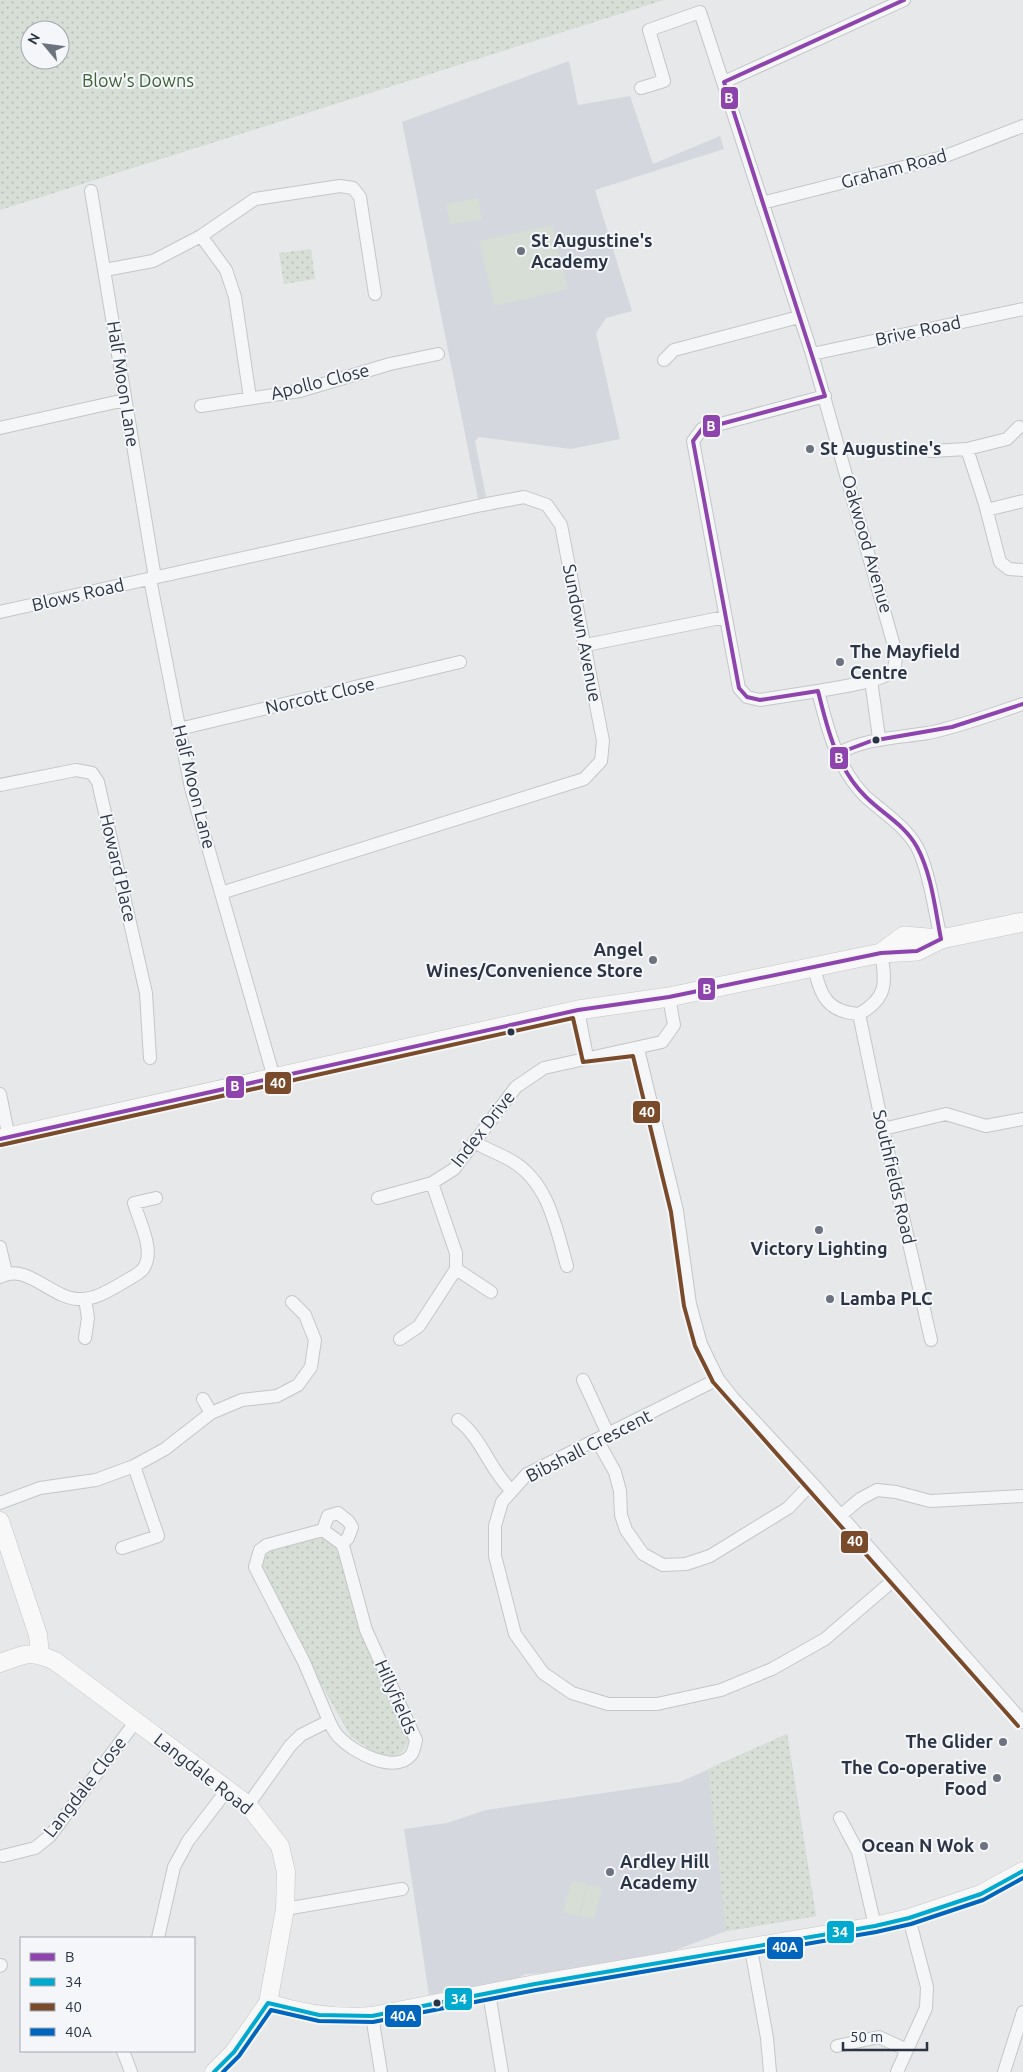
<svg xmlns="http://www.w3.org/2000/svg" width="1023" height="2072" font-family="Ubuntu,sans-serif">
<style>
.built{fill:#d4d7dd}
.grass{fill:#d6ded6}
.park{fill:url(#park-dots);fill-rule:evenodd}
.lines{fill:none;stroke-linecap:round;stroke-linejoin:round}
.street-casing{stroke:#c4c6c8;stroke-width:14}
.secondary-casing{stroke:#c4c6c8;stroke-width:19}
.primary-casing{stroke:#c2c5c8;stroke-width:20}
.street{stroke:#f5f6f7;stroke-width:12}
.secondary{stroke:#f8f8f8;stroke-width:18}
.primary{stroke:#f8f8f8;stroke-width:19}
.bus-1-casing{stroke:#f4f6f9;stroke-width:8}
.bus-2-casing{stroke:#f4f6f9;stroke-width:8}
.bus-3-casing{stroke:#f4f6f9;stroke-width:8}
.bus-4-casing{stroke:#f4f6f9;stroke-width:8}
.bus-1{stroke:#8e44ad;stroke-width:4}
.bus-2{stroke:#00a9ce;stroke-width:4}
.bus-3{stroke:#7a4b2a;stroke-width:4}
.bus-4{stroke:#0065bd;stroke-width:4}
.poi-dot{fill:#6c737f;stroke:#f4f6f9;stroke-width:2}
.bus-dot{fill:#2b3445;stroke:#f4f6f9;stroke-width:2}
.labels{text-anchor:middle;stroke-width:4;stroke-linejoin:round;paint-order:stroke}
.park-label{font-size:18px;fill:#3f6138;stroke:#f4f6f9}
.street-label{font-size:18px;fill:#2b3445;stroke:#f4f6f9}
.poi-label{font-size:18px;font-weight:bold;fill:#2b3445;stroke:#f4f6f9;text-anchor:start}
.line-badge{stroke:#f4f6f9;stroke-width:2}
.badge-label{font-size:14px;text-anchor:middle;font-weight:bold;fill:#fff}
</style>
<defs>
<pattern id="park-dots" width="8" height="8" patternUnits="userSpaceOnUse" patternTransform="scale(1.25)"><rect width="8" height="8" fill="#d6ded6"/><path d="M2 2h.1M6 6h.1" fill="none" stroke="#b8bfb9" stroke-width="1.8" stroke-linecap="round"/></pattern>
</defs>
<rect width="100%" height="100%" fill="#e6e8ea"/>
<!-- built -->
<path class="built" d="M569 61 578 105 630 96 653 164 720 136 724 149 595 190 632 311 606 318 596 333 620 439 571 449 479 437 475 441 487 501 479 503 402 122Z
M787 1734 816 1916 726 1931 668 1953 549 1973 526 1974 514 1980 429 1995 404 1829 447 1823 486 1810 680 1782Z"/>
<!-- grass -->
<path class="grass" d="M478 198 482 219 450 225 446 204Z
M552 225 568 289 495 306 479 241Z
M572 1881 587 1884 579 1916 563 1912Z
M588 1885 602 1887 594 1919 580 1916Z"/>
<!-- park -->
<path class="park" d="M0 0H664L0 210ZM30 30H60V60H30Z
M311 249 315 279 284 284 279 253Z
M325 1537 334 1542 340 1551 360 1631 407 1730C411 1744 406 1749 395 1757L378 1755 351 1737 286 1622 260 1570 262 1557 269 1549Z
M787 1734 816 1916 726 1931 708 1769Z"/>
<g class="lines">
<defs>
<path id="street" d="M724 82 904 0
M641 88 664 81 649 30 700 12 812 354 896 653C896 660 896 667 891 672 880 682 834 688 818 691
M91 191 155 578
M762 203 943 157 1023 126
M201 236 226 270 235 297 250 398
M105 270 153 261 201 236 255 199 340 186 353 188 360 197 375 294
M812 354 1023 309
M664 360 674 350 799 317
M825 396 702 429 693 441 739 688 747 697 760 700 818 691C827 728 838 770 866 797 885 814 904 825 917 847 929 870 935 913 941 939
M201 406 300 391 390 364 438 354
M0 428 125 400
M967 449 985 504 1000 562 1009 569 1023 570
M931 451 967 449 1007 439 1019 427
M987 510 1023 501
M150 579 191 788 274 1078
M0 612 482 505 524 497 547 505 561 525 603 741 601 761 584 779 221 893
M586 645 725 617
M871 680 879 738
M179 729 460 662
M839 753C867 738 896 738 928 733 959 727 992 714 1023 704
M0 785 76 770 92 773 98 782 146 993 150 1058
M814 967C820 995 827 1012 859 1014 888 998 886 982 881 953
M578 1010 587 1057
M859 1014 883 1129 931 1340
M638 1049 677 1211 690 1304 701 1344 718 1379 733 1398 812 1483 1023 1722
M0 1094 9 1138
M883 1129 946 1114 986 1126 1023 1119
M474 1142C486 1149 500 1154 512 1161 549 1183 556 1228 567 1266
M378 1198 432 1183 454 1169 516 1087 544 1068 662 1042 674 1025 669 997
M0 1247 6 1273
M456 1269 491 1292
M0 1277C26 1262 51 1298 78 1299 95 1300 110 1290 124 1282 130 1278 139 1274 143 1269 156 1252 139 1221 134 1203L156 1198
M85 1299 88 1318 85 1338
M400 1339 419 1326 456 1269V1253L432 1183
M718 1379 527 1474 502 1502 495 1526V1556L515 1634 543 1673 572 1693 608 1704H657L721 1690 772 1669 825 1639 896 1578
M583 1380 608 1434
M203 1399 211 1413
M458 1420C482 1438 489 1469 511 1490
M597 1440 615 1472 620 1491 621 1515 626 1530 643 1554 663 1565 686 1564 710 1556 788 1508 812 1483
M0 1503 40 1488 96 1480 134 1466 165 1449 211 1413 242 1400 277 1396 298 1385 311 1367 315 1340 305 1315 292 1302
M840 1516 860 1499 877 1490 896 1492 930 1501 1023 1496
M323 1530 328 1516 338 1513 348 1521 352 1527 348 1538 342 1544
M122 1548 158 1536 134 1466
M248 1805 290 1746 301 1735 329 1721 304 1662 255 1567 260 1550 267 1545 323 1530 342 1544 344 1549 366 1630 416 1740C415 1744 414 1751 411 1755 395 1774 354 1753 340 1738 335 1734 332 1727 329 1721
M840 1818 858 1852 875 1926
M3 1856 35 1848 50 1836 136 1721
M285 1909 402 1889
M158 1938 174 1867 188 1841 227 1790
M751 1949 767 2038 770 2072
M0 1966 1 1965
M489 1993 502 2072
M372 2016 381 2072
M837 2046 879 2037 905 2049
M123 2051 131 2072
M897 2072 926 2008 927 1987 909 1918
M1004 2072 1023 2012"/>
<path id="secondary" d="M0 1521 38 1635 40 1655
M0 1663C26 1654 29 1650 55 1661L248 1805 280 1846 286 1872 285 1909 268 2003 234 2052 214 2072
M268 2003C303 2014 335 2019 372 2016L535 1984 875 1926 909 1918 981 1894 1023 1871"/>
<path id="primary" d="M881 953 904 936 939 939
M0 1139 578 1010 669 997 881 953 917 951 941 939 1023 922"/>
</defs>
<!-- street casing -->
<use href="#street" class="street-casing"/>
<!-- secondary casing -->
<use href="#secondary" class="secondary-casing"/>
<!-- primary casing -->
<use href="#primary" class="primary-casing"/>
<!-- street -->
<use href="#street" class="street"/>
<!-- secondary -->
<use href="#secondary" class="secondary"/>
<!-- primary -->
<use href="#primary" class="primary"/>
<defs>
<path id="bus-1" d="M904 0 724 82 825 396 702 429 693 441 739 688 747 697 760 700 818 691C827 728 837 769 866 797 883 814 905 825 917 847 932 875 935 909 941 939
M839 753 871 741 952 727 1023 704
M0 1139 578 1010 669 997 881 953 917 951 941 939"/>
<path id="bus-2" d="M268 2003 319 2015 372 2016 535 1984 875 1926 909 1918 981 1894 1023 1871
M214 2072 234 2052 268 2003"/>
<path id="bus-3" d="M1 1145 573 1018 583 1062 633 1056 671 1212 684 1306 695 1346 713 1382 1018 1726"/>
<path id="bus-4" d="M223 2072 239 2056 271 2010 319 2021 373 2022 536 1990 876 1932 911 1924 983 1900 1023 1878"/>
</defs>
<!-- bus-1 casing -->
<use href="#bus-1" class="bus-1-casing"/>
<!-- bus-2 casing -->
<use href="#bus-2" class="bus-2-casing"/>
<!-- bus-3 casing -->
<use href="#bus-3" class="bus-3-casing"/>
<!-- bus-4 casing -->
<use href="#bus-4" class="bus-4-casing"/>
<!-- bus-1 -->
<use href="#bus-1" class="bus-1"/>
<!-- bus-2 -->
<use href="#bus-2" class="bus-2"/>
<!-- bus-3 -->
<use href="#bus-3" class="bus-3"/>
<!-- bus-4 -->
<use href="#bus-4" class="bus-4"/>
</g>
<!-- markers -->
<g class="poi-dot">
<circle cx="521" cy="251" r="5"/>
<circle cx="810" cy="449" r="5"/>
<circle cx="840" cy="662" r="5"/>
<circle cx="653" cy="960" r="5"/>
<circle cx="819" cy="1230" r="5"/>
<circle cx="830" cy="1299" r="5"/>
<circle cx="1003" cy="1742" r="5"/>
<circle cx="997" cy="1778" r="5"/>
<circle cx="984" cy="1846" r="5"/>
<circle cx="610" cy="1872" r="5"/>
</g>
<g class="bus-dot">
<circle cx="876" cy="740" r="4.5"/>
<circle cx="511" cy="1032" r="4.5"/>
<circle cx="437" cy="2003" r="4.5"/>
</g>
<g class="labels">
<!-- park labels -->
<g class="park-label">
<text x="138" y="87">Blow's Downs</text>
</g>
<!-- street labels -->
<g class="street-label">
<text transform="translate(894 169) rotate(-15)" y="6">Graham Road</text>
<text transform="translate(918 331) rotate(-12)" y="6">Brive Road</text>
<text transform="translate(320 382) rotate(-14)" y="6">Apollo Close</text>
<text transform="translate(123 384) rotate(81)" y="6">Half Moon Lane</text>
<text transform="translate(867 544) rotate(74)" y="6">Oakwood Avenue</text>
<text transform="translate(78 595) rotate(-13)" y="6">Blows Road</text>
<text transform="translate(582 633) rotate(79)" y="6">Sundown Avenue</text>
<text transform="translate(320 696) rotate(-13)" y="6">Norcott Close</text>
<text transform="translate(194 787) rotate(76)" y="6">Half Moon Lane</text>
<text transform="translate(118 868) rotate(77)" y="6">Howard Place</text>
<text transform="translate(483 1129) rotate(-52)" y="6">Index Drive</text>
<text transform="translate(894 1177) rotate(77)" y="6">Southfields Road</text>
<text transform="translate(589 1446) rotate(-27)" y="6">Bibshall Crescent</text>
<text transform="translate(396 1697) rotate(66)" y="6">Hillyfields</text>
<text transform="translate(203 1774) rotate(38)" y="6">Langdale Road</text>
<text transform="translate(85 1787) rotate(-52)" y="6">Langdale Close</text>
</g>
<!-- poi labels -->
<g class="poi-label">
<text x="531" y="247">St Augustine's<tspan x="531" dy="21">Academy</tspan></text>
<text x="820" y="455">St Augustine's</text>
<text x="850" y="658">The Mayfield<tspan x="850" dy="21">Centre</tspan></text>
<text x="643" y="956" text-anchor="end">Angel<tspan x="643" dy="21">Wines/Convenience Store</tspan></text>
<text x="819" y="1255" text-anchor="middle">Victory Lighting</text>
<text x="840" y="1305">Lamba PLC</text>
<text x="993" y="1748" text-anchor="end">The Glider</text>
<text x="987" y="1774" text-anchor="end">The Co-operative<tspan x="987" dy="21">Food</tspan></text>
<text x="974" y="1852" text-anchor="end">Ocean N Wok</text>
<text x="620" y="1868">Ardley Hill<tspan x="620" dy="21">Academy</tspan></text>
</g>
</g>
<g class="line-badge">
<rect x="720" y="86" width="19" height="24" rx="5" fill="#8e44ad"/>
<rect x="702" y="414" width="19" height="24" rx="5" fill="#8e44ad"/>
<rect x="829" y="746" width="20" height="24" rx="5" fill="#8e44ad"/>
<rect x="697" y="977" width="19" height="24" rx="5" fill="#8e44ad"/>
<rect x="264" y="1071" width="28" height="24" rx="5" fill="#7a4b2a"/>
<rect x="225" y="1075" width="20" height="24" rx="5" fill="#8e44ad"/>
<rect x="632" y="1100" width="29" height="24" rx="5" fill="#7a4b2a"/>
<rect x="840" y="1530" width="29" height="24" rx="5" fill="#7a4b2a"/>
<rect x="826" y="1920" width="29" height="24" rx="5" fill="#00a9ce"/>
<rect x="766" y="1936" width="38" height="24" rx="5" fill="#0065bd"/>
<rect x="444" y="1987" width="29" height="24" rx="5" fill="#00a9ce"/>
<rect x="384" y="2004" width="38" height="24" rx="5" fill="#0065bd"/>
</g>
<g class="badge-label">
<text x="729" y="103">B</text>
<text x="711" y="431">B</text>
<text x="839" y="763">B</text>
<text x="707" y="994">B</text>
<text x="278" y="1088">40</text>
<text x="235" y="1091">B</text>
<text x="647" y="1117">40</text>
<text x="855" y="1546">40</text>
<text x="840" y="1937">34</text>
<text x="785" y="1952">40A</text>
<text x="459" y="2004">34</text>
<text x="403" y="2021">40A</text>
</g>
<!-- legend -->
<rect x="20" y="1937" width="175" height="115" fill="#f4f6f9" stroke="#a4a8b1"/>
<rect x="30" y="1953" width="25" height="8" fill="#8e44ad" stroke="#a4a8b1"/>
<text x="65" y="1962" font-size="15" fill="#2b3445">B</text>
<rect x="30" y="1978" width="25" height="8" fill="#00a9ce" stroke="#a4a8b1"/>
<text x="65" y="1987" font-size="15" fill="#2b3445">34</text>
<rect x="30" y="2003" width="25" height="8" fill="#7a4b2a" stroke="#a4a8b1"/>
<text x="65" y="2012" font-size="15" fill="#2b3445">40</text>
<rect x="30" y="2028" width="25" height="8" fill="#0065bd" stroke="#a4a8b1"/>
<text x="65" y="2037" font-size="15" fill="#2b3445">40A</text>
<!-- north arrow -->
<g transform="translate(45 45) rotate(299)"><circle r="24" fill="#f4f6f9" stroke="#a4a8b1"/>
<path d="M0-4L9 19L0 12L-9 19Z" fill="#6c737f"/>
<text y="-8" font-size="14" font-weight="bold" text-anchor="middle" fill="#2b3445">N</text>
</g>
<!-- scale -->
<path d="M843 2042v8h84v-8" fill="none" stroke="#2b3445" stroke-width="2.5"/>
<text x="850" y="2042" font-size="15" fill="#2b3445" stroke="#f4f6f9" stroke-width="4" paint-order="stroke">50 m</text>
</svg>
